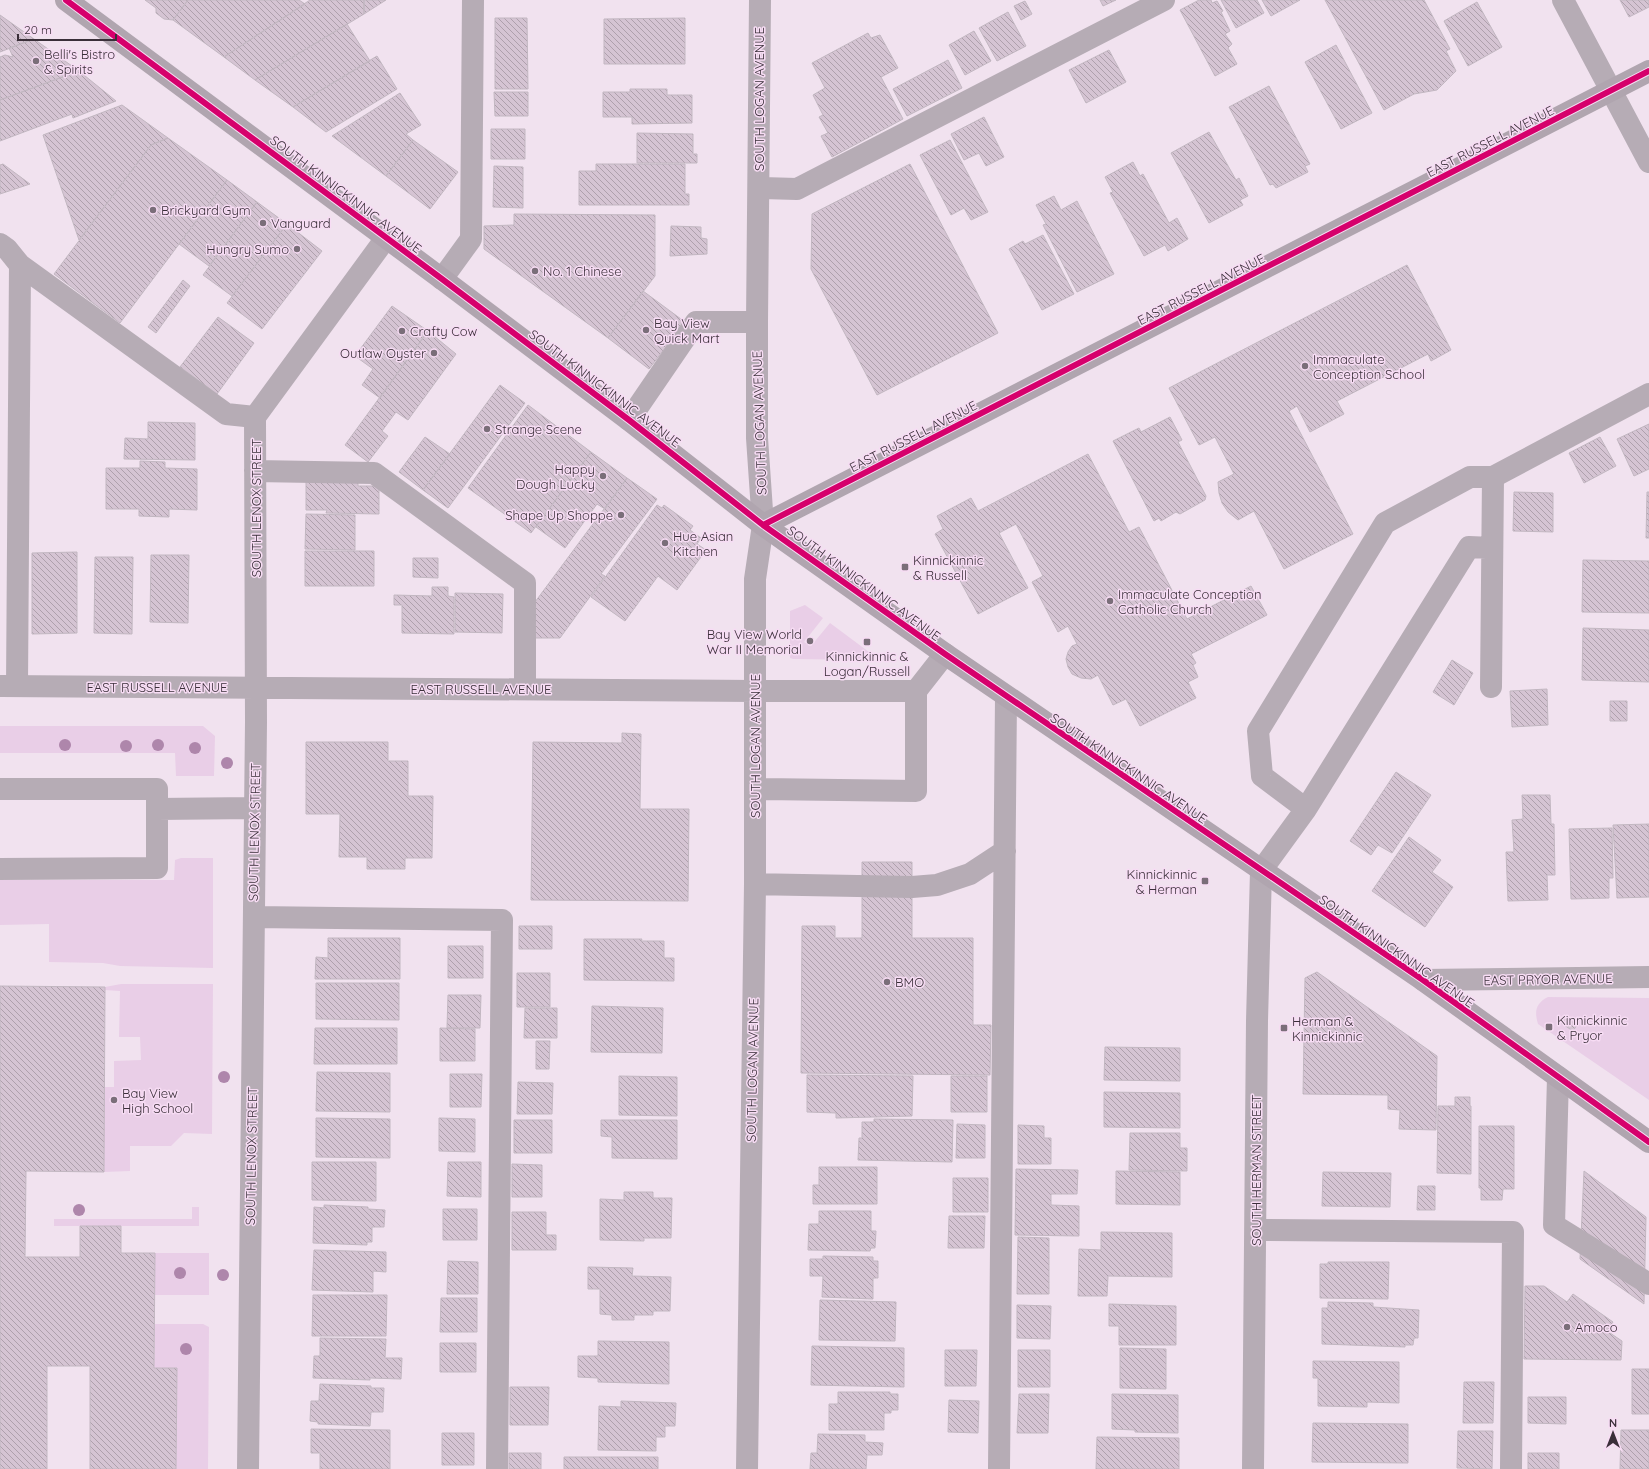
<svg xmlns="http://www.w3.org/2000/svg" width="1649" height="1469" font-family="Quicksand,sans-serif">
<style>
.grass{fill:#e9cee7}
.building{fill:url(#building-back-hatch);stroke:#c2b7c1}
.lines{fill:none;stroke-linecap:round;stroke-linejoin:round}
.minor{stroke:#b6acb5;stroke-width:22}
.major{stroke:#b0a5af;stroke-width:22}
.cycleway-casing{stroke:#f7dcf4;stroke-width:8}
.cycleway{stroke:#d6006c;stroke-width:6}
.tree{fill:#ae86ab}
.poi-dot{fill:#7a6e79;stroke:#f7dcf4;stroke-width:1.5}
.labels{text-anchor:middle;stroke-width:3;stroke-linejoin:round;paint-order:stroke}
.poi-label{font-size:13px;fill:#3a2f39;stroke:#f7dcf4;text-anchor:start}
.street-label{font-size:13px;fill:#3a2f39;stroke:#f7dcf4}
</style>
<defs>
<pattern id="building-back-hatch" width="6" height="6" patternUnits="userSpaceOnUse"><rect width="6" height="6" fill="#d5c4d3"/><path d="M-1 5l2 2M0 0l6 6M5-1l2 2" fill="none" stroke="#aea0ac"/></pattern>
</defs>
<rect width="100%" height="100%" fill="#f1e2ef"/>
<!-- grass -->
<path class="grass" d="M805 605 823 618 804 642 811 646 830 623 873 655 865 660 793 659 790 658V611Z
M0 726H203L215 736 214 776H176L175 753H0Z
M181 858H213V968L120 966 103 963 49 962V924L0 925V880H174L175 860Z
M121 984H213L212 1134 184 1133 171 1146H130V1171L104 1172V1087H114V1061L141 1060 140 1037H119L120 991 105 990V987Z
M1548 997 1649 998V1100L1538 1024C1534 1011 1536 1003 1548 997Z
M192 1207H199V1226H54V1219H192Z
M155 1253H209V1295H155Z
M155 1324H203L209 1327 208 1469H176L177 1369 154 1368Z"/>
<!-- building -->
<path class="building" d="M145 0H188L173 20 164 19 156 13V8Z
M188 0H299L305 4 224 57 173 20Z
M310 0H364V14L255 80 224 57Z
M364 0H386L364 14Z
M1100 0H1116L1103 6Z
M1199 0H1211L1212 3 1217 1 1223 11 1221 12 1230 31 1225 34 1232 44 1228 48 1237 64 1215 76 1180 10Z
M1221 0H1257L1264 13 1236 28Z
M1262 0H1300L1271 16Z
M1325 0H1424L1450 49 1446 51 1456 71 1437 90 1414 94 1384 110Z
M1620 0H1649V7L1629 17Z
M1025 1 1032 14 1021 20 1014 6Z
M1477 2 1502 47 1468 66 1444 21Z
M1008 12 1026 46 997 61 979 28Z
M0 15 34 39 0 52Z
M495 18H527L528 89H495Z
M685 18V64H604V19Z
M347 24 370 61 293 107 255 80Z
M974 31 991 61 965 75 949 45Z
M868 33 871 38 880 35 898 68 881 77 903 119 832 157 821 136 828 133 819 117 823 115 813 95 825 88 812 63Z
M34 39 79 71 0 100V57L5 55 13 57 9 48Z
M1336 45 1372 113 1341 129 1305 62Z
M1109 50 1126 82 1086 103 1069 70Z
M377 56 397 89 326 132 293 107Z
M948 60 962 88 907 116 893 89Z
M79 71 116 101 73 118 72 114 0 141V100Z
M1269 86 1310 164 1305 166 1308 172 1276 188 1273 184 1270 185 1229 107Z
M630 89H667V95H692V123L632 124V117H603V92H630Z
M494 92H528V116H495Z
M400 93 421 125 406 134 413 140 386 176 332 136Z
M122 105 168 138 151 145 79 240 43 135Z
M984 117 1004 157 986 166 979 153 964 160 951 134Z
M491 129H525V159H491Z
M1209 132 1236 180 1239 178 1248 196 1240 200 1243 205 1209 223 1171 153Z
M637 133 693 134V154H697V163H637Z
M168 138 227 180 120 323 54 274 151 145Z
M413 140 458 172 430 209 386 176Z
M950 140 988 212 971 220 964 208 951 215 920 155Z
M1133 162 1140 176 1143 174 1169 223 1177 218 1188 239 1168 251 1165 245 1144 256 1110 193 1113 192 1105 177Z
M3 164 30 184 0 194V165Z
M596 164H685V194H689V205H579V171H596Z
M910 164 998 333 877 395 811 269 812 214Z
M494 166 523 167V208L493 207Z
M227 180 257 202 209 266 179 244Z
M1054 196 1061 210 1077 201 1114 274 1077 292 1043 225 1046 224 1036 205Z
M257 202 287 224 232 296 203 275Z
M514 214 655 215V276L608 338 484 249V226L514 225Z
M287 224 322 251 262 329 227 303Z
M671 226 701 227V238L707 239V254L670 256Z
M1043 235 1074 294 1042 310 1009 249 1023 241 1025 244Z
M1407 265 1451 350 1431 361 1428 354 1337 401 1344 414 1310 432 1297 406 1289 411 1353 534 1284 569 1254 511 1238 520 1228 512 1222 503 1219 493 1218 482 1234 474 1215 437 1199 445 1169 388Z
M183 280 190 286 156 333 148 327Z
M643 291 685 322 649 369 608 338Z
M392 306 428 331 380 398 362 385 373 369 355 356Z
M218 317 254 343 217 394 180 367Z
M428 331 456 354 408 420 396 412 382 431 388 436 368 462 345 445Z
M500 385 525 403 448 508 423 490Z
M528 405 591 452 531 533 468 488Z
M1170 417 1182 440 1178 442 1206 496 1205 500 1180 514 1176 512 1161 521 1159 518 1154 521 1113 441 1139 428 1141 432Z
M148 422 195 423V460L124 459 125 438 148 439Z
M1649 424V469L1634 476 1617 439Z
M425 437 450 454 423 490 399 472Z
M1600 437 1616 466 1584 483 1569 453Z
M591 452 627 478 605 509 597 504 565 548 536 527Z
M1088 454 1129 532 1139 527 1187 619 1251 586 1267 615 1191 654 1196 663 1193 665 1198 677 1188 682 1196 698 1140 726 1126 699 1113 705 1098 675 1091 679 1081 678 1072 674 1068 667 1066 659 1068 652 1072 646 1077 644 1068 626 1058 632 1032 582 1043 576 1016 524 999 533 1028 588 978 614 935 534 943 529 937 516 971 498 978 511Z
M140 461 165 462V468L197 469V510L169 509V517L139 516V509H106V468H140Z
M627 478 657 499 601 574 605 576 560 638H535V602Z
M306 479 358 480V486H379V514L326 513 327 510H306Z
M1514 492 1553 493V532L1513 531Z
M1647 492H1649V538H1646Z
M657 505 662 508 664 505 693 526 690 530 701 538 697 544 706 550 677 590 658 576 625 621 591 597Z
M306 514 355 515V550L305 549Z
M305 551H374V586H305Z
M77 552V633L32 634V553Z
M151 555H189L188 623 150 622Z
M95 557H133L132 634 94 633Z
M413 558H438V578L413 577Z
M1583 560 1649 561V613L1582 612Z
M432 587H448V596L454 597V634L402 633V605H394V595L432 596Z
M455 593 503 594 502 633 455 632Z
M1583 628 1649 630V682L1582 680Z
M1452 660 1473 673 1454 705 1433 692Z
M1547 689 1548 725 1512 727 1510 691Z
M1610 701H1627V721H1610Z
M622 733 641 734 640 809H689L688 901 531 900 533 742 622 743Z
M306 742H388V761H408V796H433L432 858H405V869H367V857H339L340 814H306Z
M1396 772 1431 795 1392 853 1378 845 1371 855 1350 841Z
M1522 795H1550L1551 824H1554L1555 875H1547L1548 900 1508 901 1506 852H1514L1512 820 1523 819Z
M1649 824V897L1617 898 1613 825Z
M1612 828 1613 878H1609V898L1571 899 1569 829Z
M1409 837 1441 860 1432 872 1453 887 1425 927 1372 891Z
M862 862H912V938H973V1025H991L990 1075 801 1073 802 926H835V938H862Z
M519 926H552V949H519Z
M328 938H400V979H315L316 957 328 958Z
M584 939H642L641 941H664V958H674V981L584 980Z
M448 946H483V978H448Z
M1317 972 1437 1056 1436 1130 1399 1129 1400 1110 1388 1109V1095L1303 1094 1305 978Z
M517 973H550V1007H517Z
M316 983H399V1020L316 1019Z
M0 986 105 987 104 1172 26 1171 25 1257H80V1226H121V1253H155L154 1368H177L176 1469H90V1366H47V1469H0Z
M448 995H481L480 1028H447Z
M592 1006 663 1008 662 1053 591 1052Z
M525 1008H557V1038H524Z
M1565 1017 1577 1025 1573 1031 1561 1023Z
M315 1028H397V1064H314Z
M440 1028 475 1029V1061H440Z
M536 1041H550L549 1069H536Z
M1105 1047 1180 1048V1081L1104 1080Z
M317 1072 390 1073V1112L316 1111Z
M450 1074H482L481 1107H450Z
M807 1075 913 1076 912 1116 836 1118V1113L807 1112Z
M619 1076 677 1077V1116L619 1115Z
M951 1076H987V1112H951Z
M518 1082 553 1083 552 1114H517Z
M1104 1092 1180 1093V1128L1104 1127Z
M1455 1097H1470V1106H1471V1174L1437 1173 1438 1106H1455Z
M316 1118 390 1119V1158L316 1157Z
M439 1118 475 1119V1152L439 1151Z
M874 1119 953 1120 952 1162 858 1160 859 1138H862V1122H874Z
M514 1120H552V1153H514Z
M601 1120H677V1159L612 1158V1137L601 1136Z
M957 1124 985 1125V1158H956Z
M1018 1125 1044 1126V1138H1051V1164H1018Z
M1479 1126H1514V1189H1503L1502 1200H1481V1188H1479Z
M1130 1133H1180V1148H1187V1171L1129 1170Z
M312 1162H376V1201L312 1200Z
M448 1162H481V1197L447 1196Z
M512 1164 542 1165V1197H512Z
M819 1167H877V1204H813V1185H819Z
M1016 1169 1078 1170 1077 1194H1051V1205L1079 1206V1236L1015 1235Z
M1116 1171 1180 1172V1205L1116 1204Z
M1584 1171 1646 1217 1644 1304 1580 1259Z
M1323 1172 1391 1173 1390 1207 1322 1206Z
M953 1178H988V1212H953Z
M1418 1186H1435V1210H1417Z
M624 1192H653V1198H672L671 1238H644V1241L600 1240V1199L624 1200Z
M324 1205 368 1207V1209L385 1210 384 1227H372V1242H367V1245L313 1243 314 1207 324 1208Z
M443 1209H477V1240H443Z
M819 1211H871V1231H876L875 1248H871L870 1251 808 1250 809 1224H819Z
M512 1212H546V1235H556V1250H512Z
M949 1216H985L984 1248H948Z
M1101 1232 1172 1233V1277L1108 1276 1107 1296H1078L1079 1249 1101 1250Z
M1018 1237 1049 1238V1294H1017Z
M314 1250 386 1252V1272L373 1271V1292L312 1290Z
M823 1256 873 1257V1261H878V1278H873V1299L822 1297 823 1276H810V1259H823Z
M448 1261 478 1262V1294H447Z
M1328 1262H1389L1388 1299 1320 1298V1264H1328Z
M588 1267 633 1268 632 1276 671 1277 670 1311H653V1315H634V1320H612V1315L600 1314V1289H588Z
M1525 1286H1544L1567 1302 1573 1294 1613 1322 1607 1331 1622 1341 1621 1360 1524 1359Z
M313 1295H387L386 1336H312Z
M441 1298H477V1332H440Z
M820 1300 896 1302 895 1341 819 1340Z
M1328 1302 1373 1303V1307L1419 1310 1418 1338H1414L1413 1345H1405V1347L1322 1344V1308H1328Z
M1109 1304 1176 1306V1345H1119V1326H1109Z
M1017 1305 1051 1306 1050 1339 1017 1338Z
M320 1338 386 1339 385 1358H402L401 1379 370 1378V1380L313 1378 314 1356H320Z
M598 1341 669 1342V1384L598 1382V1378L578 1377V1356H598Z
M440 1343H476V1372H440Z
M812 1346 904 1348V1387L811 1385Z
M1120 1348 1166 1349V1389L1120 1388Z
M945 1350H977L976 1386H945Z
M1018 1350H1050V1387H1018Z
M1313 1361 1399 1362V1403L1367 1402V1407L1318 1406V1378H1313Z
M1632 1369H1649V1414H1632Z
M1464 1382H1494L1493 1423H1463Z
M320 1384 371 1386V1388H384L383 1412H371L370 1426 318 1424V1422L310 1421 311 1401H319Z
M510 1387H549L548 1425H510Z
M838 1392H890V1394H898V1410H891V1413H884V1430H829V1404H838Z
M1019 1394H1049L1048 1433H1017Z
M1112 1394 1178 1395V1433L1135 1432V1430L1112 1429Z
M1528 1397H1566V1424L1528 1423Z
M949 1400 979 1401 978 1433 948 1432Z
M621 1401 676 1403 675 1426H665V1437H656V1451L598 1450 599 1406 621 1407Z
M1313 1423 1408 1424V1463L1312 1462Z
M311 1429 390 1430V1469H320V1453H311Z
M1621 1430H1649V1469H1620Z
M1458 1431H1493L1492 1469 1457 1468Z
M442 1433H474V1465H442Z
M818 1434 865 1435V1442L883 1443 882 1455H867L866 1469H810L811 1453H817Z
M1097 1437 1179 1438V1469H1096Z
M509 1453H541V1469H509Z
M1528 1453H1559V1469H1528Z
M564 1457H658V1469H564Z"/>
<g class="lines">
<!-- minor -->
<path class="minor" d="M1563 0 1649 162
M759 188 797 189 1164 0
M0 244 7 249 20 265 222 411 226 414 255 417
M442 279 471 239 473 0
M629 420 696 322H757
M255 471 374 473 525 583V689
M1492 548 1469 547 1306 809 1262 776 1258 731 1385 523 1470 477H1493
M0 686 755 691H916L945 654
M17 686 20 265
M1491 687 1493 477 1649 394
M0 789H157V809
M755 789 916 791V691
M0 869 157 868V809L254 808
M755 884 912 887 937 885 970 874 1005 851
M254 917 502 920 497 1469
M1423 980 1649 977
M1558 1077 1554 1225 1649 1284
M1256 1230 1513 1232 1511 1469
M248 1469 256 722 255 417 386 238
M747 1469 755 884V579L763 525 757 438V322L760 0
M999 1469 1006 697
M1253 1469 1257 1021 1261 871 1306 809"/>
<!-- major -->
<path class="major" d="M66 0 442 279 629 420 763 525 945 654 1423 980 1649 1142
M763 525 1649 71"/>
<defs>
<path id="cycleway" d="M66 0 442 279 629 420 763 525 945 654 1423 980 1649 1142
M763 525 1649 71"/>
</defs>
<!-- cycleway casing -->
<use href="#cycleway" class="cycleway-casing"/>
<!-- cycleway -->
<use href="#cycleway" class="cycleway"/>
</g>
<!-- trees -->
<g class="tree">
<circle cx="65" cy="745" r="6"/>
<circle cx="158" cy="745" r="6"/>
<circle cx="126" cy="746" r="6"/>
<circle cx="195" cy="748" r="6"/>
<circle cx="227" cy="763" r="6"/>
<circle cx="224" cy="1077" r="6"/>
<circle cx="79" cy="1210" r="6"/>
<circle cx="180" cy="1273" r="6"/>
<circle cx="223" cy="1275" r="6"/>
<circle cx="186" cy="1349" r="6"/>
</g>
<!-- markers -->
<g class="poi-dot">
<circle cx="36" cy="61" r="4"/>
<circle cx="153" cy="210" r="4"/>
<circle cx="263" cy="223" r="4"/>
<circle cx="297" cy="249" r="4"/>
<circle cx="535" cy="271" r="4"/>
<circle cx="646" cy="330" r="4"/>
<circle cx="402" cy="331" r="4"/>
<circle cx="434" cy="353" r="4"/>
<circle cx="1305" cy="366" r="4"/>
<circle cx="487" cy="429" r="4"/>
<circle cx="603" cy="476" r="4"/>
<circle cx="621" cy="515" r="4"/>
<circle cx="665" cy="543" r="4"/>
<rect x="901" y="563" width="8" height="8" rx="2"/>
<circle cx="1110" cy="601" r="4"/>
<circle cx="810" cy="641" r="4"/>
<rect x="863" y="638" width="8" height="8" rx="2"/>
<rect x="1201" y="877" width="8" height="8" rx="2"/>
<circle cx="887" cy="982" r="4"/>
<rect x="1545" y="1023" width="8" height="8" rx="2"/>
<rect x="1280" y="1024" width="8" height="8" rx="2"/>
<circle cx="114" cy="1100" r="4"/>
<circle cx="1567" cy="1327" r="4"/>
</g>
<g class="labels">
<!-- poi labels -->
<g class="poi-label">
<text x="44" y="59">Belli's Bistro<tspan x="44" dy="15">&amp; Spirits</tspan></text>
<text x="161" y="215">Brickyard Gym</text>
<text x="271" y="228">Vanguard</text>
<text x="289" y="254" text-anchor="end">Hungry Sumo</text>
<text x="543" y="276">No. 1 Chinese</text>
<text x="654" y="328">Bay View<tspan x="654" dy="15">Quick Mart</tspan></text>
<text x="410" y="336">Crafty Cow</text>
<text x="426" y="358" text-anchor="end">Outlaw Oyster</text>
<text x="1313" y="364">Immaculate<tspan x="1313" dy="15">Conception School</tspan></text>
<text x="495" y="434">Strange Scene</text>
<text x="595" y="474" text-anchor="end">Happy<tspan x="595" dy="15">Dough Lucky</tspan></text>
<text x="613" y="520" text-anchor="end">Shape Up Shoppe</text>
<text x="673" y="541">Hue Asian<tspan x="673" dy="15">Kitchen</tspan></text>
<text x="913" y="565">Kinnickinnic<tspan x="913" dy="15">&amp; Russell</tspan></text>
<text x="1118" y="599">Immaculate Conception<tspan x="1118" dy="15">Catholic Church</tspan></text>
<text x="802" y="639" text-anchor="end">Bay View World<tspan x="802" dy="15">War II Memorial</tspan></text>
<text x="867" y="661" text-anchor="middle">Kinnickinnic &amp;<tspan x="867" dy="15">Logan/Russell</tspan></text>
<text x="1197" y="879" text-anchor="end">Kinnickinnic<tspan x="1197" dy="15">&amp; Herman</tspan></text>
<text x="895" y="987">BMO</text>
<text x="1557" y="1025">Kinnickinnic<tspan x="1557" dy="15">&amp; Pryor</tspan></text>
<text x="1292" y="1026">Herman &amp;<tspan x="1292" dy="15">Kinnickinnic</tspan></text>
<text x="122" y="1098">Bay View<tspan x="122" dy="15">High School</tspan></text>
<text x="1575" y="1332">Amoco</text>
</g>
<!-- street labels -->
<g class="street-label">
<text transform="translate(759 99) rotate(-90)" y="5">SOUTH LOGAN AVENUE</text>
<text transform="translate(1490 141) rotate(-27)" y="5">EAST RUSSELL AVENUE</text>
<text transform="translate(346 194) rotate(37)" y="5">SOUTH KINNICKINNIC AVENUE</text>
<text transform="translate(1201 289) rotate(-27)" y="5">EAST RUSSELL AVENUE</text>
<text transform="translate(605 388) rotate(37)" y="5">SOUTH KINNICKINNIC AVENUE</text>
<text transform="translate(759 423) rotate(-92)" y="5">SOUTH LOGAN AVENUE</text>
<text transform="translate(913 436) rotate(-27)" y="5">EAST RUSSELL AVENUE</text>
<text transform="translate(256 508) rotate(-90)" y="5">SOUTH LENOX STREET</text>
<text transform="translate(864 583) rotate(36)" y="5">SOUTH KINNICKINNIC AVENUE</text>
<text x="157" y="692">EAST RUSSELL AVENUE</text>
<text x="481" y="694">EAST RUSSELL AVENUE</text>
<text transform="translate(755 746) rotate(-90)" y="5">SOUTH LOGAN AVENUE</text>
<text transform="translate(1129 768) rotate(34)" y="5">SOUTH KINNICKINNIC AVENUE</text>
<text transform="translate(254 832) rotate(-89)" y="5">SOUTH LENOX STREET</text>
<text transform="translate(1397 951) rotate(35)" y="5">SOUTH KINNICKINNIC AVENUE</text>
<text transform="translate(1548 979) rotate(-1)" y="5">EAST PRYOR AVENUE</text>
<text transform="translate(752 1070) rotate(-89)" y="5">SOUTH LOGAN AVENUE</text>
<text transform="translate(251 1156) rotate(-89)" y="5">SOUTH LENOX STREET</text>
<text transform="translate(1256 1170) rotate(-90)" y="5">SOUTH HERMAN STREET</text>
</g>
</g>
<!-- north arrow -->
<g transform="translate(1613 1433)" stroke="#f7dcf4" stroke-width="3" paint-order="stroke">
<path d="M0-3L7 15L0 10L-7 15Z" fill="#3a2f39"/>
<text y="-6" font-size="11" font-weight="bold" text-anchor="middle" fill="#3a2f39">N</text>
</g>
<!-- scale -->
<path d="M18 34v6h98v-6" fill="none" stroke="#3a2f39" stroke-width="2"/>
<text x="24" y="34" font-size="12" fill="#3a2f39" stroke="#f7dcf4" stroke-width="3" paint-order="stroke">20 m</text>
</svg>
